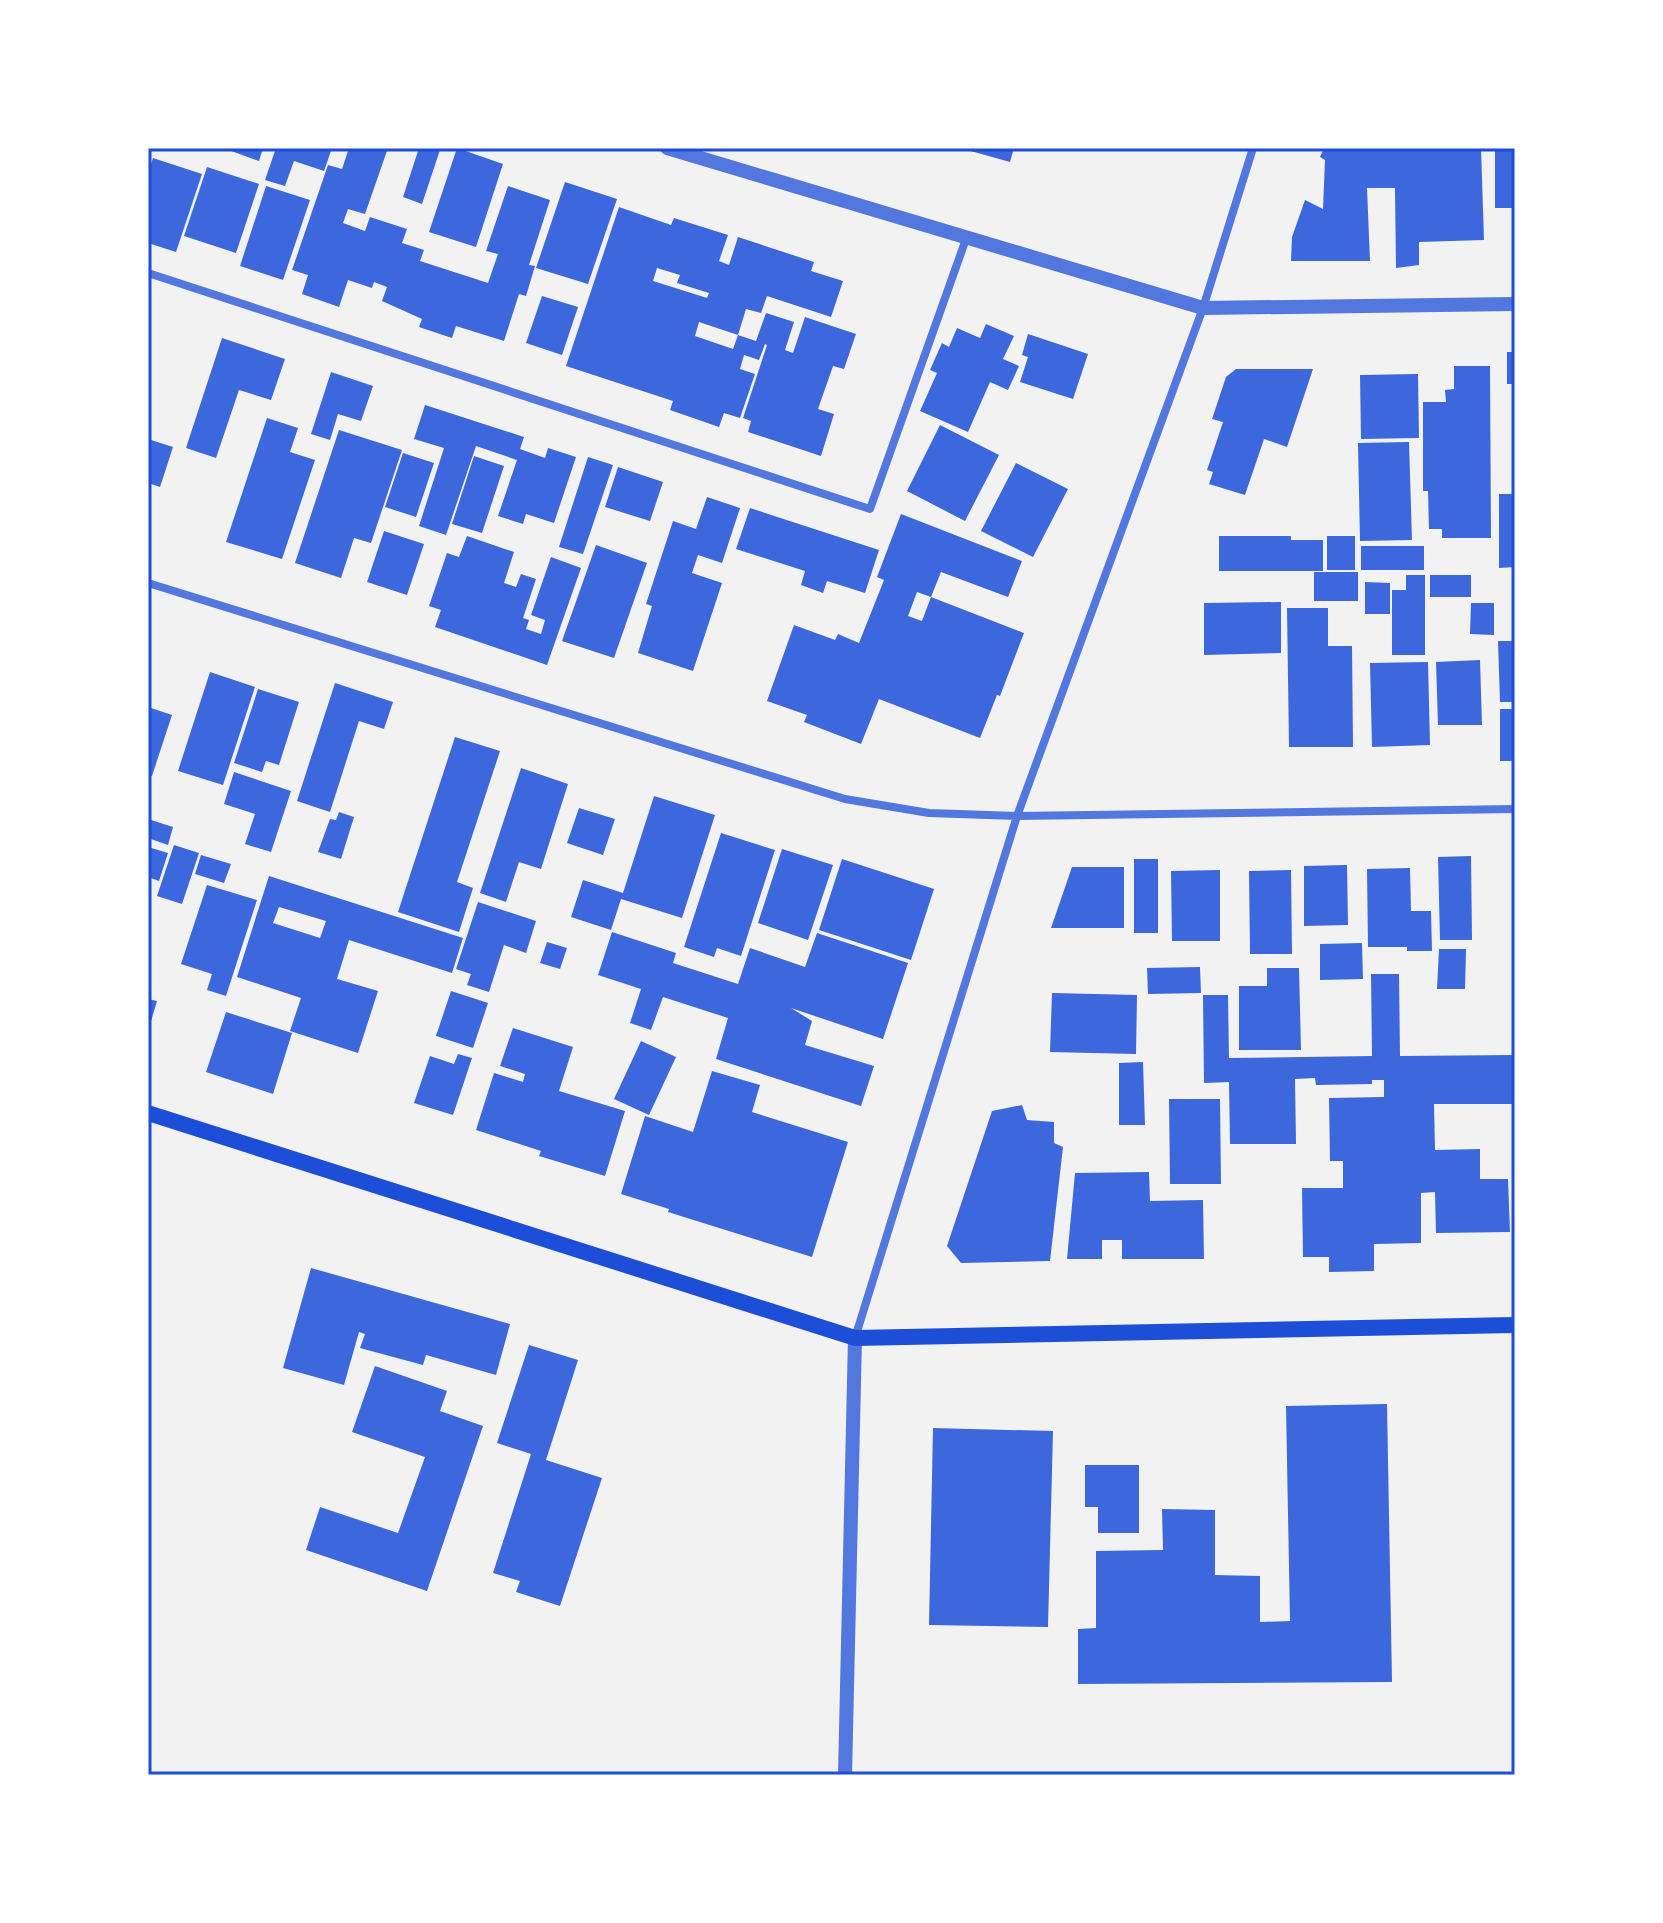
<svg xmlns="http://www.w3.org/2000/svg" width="1663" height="1923" font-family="Helvetica,sans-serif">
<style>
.building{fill:#3d67dc;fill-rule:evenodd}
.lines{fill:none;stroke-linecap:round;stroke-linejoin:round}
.minor{stroke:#5277de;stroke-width:8}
.tertiary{stroke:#5277de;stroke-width:14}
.secondary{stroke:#1d4ed8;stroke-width:16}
.neatline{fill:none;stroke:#1d4ed8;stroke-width:3}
</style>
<rect width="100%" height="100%" fill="#f2f2f2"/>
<!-- building -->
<path class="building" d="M223 148H263L259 161Z
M276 148H332L324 171 294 161 285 186 265 180Z
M349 148H388L365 214 348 209 343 223 365 231 370 217 407 229 402 243 424 250 420 261 488 283 498 254 486 251 508 186 550 200 529 265 535 266 526 296 519 294 504 341 456 326 452 338 419 327 422 319 382 301 387 287 374 282 372 288 348 280 339 307 302 294 308 275 292 270 328 165 342 169Z
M419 148 440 150 422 204 403 197Z
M457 148 503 164 476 247 429 232Z
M960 148H1014L1010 162Z
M1324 148H1481L1484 240 1419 242V265L1396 268 1395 188H1367L1370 261H1291L1292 237 1305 200 1323 209 1325 160 1320 157Z
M1495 148H1515V208H1495Z
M153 158 202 174 176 252 148 243V173Z
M207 167 259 184 236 253 184 236Z
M565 182 617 199 588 284 536 268Z
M266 186 310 200 283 280 240 266Z
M619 207 671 225 674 218 728 235 719 261 729 265 738 237 814 262 811 271 843 281 831 317 767 296 761 313 746 309 738 335 699 322 695 336 733 349 738 335 756 341 766 313 794 322 785 350 793 353 805 317 856 334 844 369 833 366 818 409 834 414 821 456 748 432 751 421 743 418 767 345 765 344 759 360 744 355 740 369 755 374 740 418 724 413 719 427 670 410 673 401 566 366ZM657 268 680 275 677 283 709 293 707 298 653 281Z
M542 296 578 307 562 355 526 343Z
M986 324 1014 336 1003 359 1019 366 1008 390 990 382 968 432 920 411 937 373 930 370 942 343 949 347 957 328 980 338Z
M1028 334 1088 354 1073 399 1020 382 1028 357 1022 355Z
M222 338 285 359 271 400 239 390 216 458 186 448Z
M1507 352H1515V384H1507Z
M1454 366H1490L1491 538H1442V529H1429L1428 491H1423V402H1446L1445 390 1454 389Z
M1236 369H1313L1287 447 1264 439 1245 495 1209 484 1213 472 1207 470 1223 422 1212 419 1226 377Z
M331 372 373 386 361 421 338 414 330 440 311 434Z
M1418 374 1419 438 1361 439 1360 375Z
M425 405 524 437 520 449 545 458 548 448 576 457 554 523 526 514 523 524 498 516 517 460 476 446 446 535 419 526 444 448 414 439Z
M267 418 298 428 290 452 315 460 282 559 226 542Z
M940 425 999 455 965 521 907 491Z
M339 430 402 450 371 543 354 538 341 578 295 563Z
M148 439 173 447 160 487 148 483Z
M1409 442 1412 540 1360 541 1358 443Z
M403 453 434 463 416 517 385 507Z
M474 456 504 466 482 533 452 524Z
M588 457 613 465 583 554 559 547Z
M1016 463 1068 489 1033 557 981 531Z
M618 467 663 482 650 521 605 507Z
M1499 494H1515V567L1499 568Z
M707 497 740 508 722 563 698 555 692 573 722 583 693 671 638 653 652 606 646 604 673 521 696 529Z
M750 508 879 550 865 593 827 581 823 593 801 585 805 571 736 549Z
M901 514 1022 561 1008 597 941 572 931 597 917 592 908 616 922 621 931 597 1024 633 1000 696 997 695 980 738 879 699 861 744 804 722 807 715 767 701 794 625 835 640 838 634 859 643 884 580 877 577Z
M384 531 424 544 407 595 367 582Z
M467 536 514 552 504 583 516 587 521 574 536 579 523 618 529 620 526 629 541 634 545 620 531 615 551 557 581 568 547 665 435 627 441 610 429 606 447 553 459 557Z
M1219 536H1291V540H1323V571H1219Z
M1327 536H1355V570H1327Z
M596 545 647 563 614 658 562 641Z
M1361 546H1424V570H1361Z
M1314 572H1358V601H1314Z
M1406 575H1425V655H1392V590H1406Z
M1430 575H1471V597H1430Z
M1365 582 1390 583V614H1365Z
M1281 602V653L1204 655V603Z
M1471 603H1494V635L1470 634Z
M1287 608H1328V646H1352L1353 747H1289Z
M1498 641H1515V702H1500Z
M1480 660 1482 725H1438L1436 662Z
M1428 662 1430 745 1372 747 1370 663Z
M210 672 255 687 223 785 178 771Z
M335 683 393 702 384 729 359 721 330 812 297 801Z
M258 689 299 702 279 765 266 761 262 772 234 763Z
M148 707 172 715 152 776 148 775Z
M1500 709H1515V761H1500Z
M455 737 500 751 457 882 473 888 459 932 398 912Z
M521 768 568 784 541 869 519 862 506 902 480 893Z
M234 772 291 791 271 852 245 844 255 814 224 804Z
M654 796 715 815 682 918 621 899 611 930 571 917 583 880 623 893Z
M579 808 615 819 603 855 567 843Z
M339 812 354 817 341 859 318 852 330 819 336 820Z
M148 819 173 827 168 845 148 838Z
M721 833 775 850 741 956 717 948 714 957 684 947Z
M174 845 199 853 182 904 157 896Z
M148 847 168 853 159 881 148 877Z
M782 849 833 865 808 940 758 923Z
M201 855 231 864 224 883 195 874Z
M1471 856 1472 940H1440L1438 857Z
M842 859 934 889 911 960 819 930Z
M1134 859H1158V933H1134Z
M1347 865 1348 925 1304 926V866Z
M1072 867H1124V928H1051Z
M1410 868 1411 911H1431L1432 951H1407V947H1368L1367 869Z
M1220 870V941H1172L1171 871Z
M1291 870 1292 954H1250L1249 871Z
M269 876 463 938 452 973 349 940 337 979 378 991 358 1053 290 1031 301 998 237 977ZM279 907 326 921 320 938 273 923Z
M207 885 257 900 226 996 207 990 212 974 181 964Z
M478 902 536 921 526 953 504 945 489 992 467 985 471 974 456 969Z
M612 932 676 953 673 963 738 984 750 948 805 967 817 933 908 963 883 1039 791 1008 812 1021 805 1045 874 1066 861 1106 716 1059 728 1018 663 997 651 1030 630 1023 641 989 598 975Z
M547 942 567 948 560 969 540 963Z
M1362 943 1363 979 1320 980V944Z
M1439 949H1466L1465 989H1437Z
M1200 967 1201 993 1148 994 1147 968Z
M1267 968H1299L1301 1050H1239V986H1267Z
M1371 974H1399L1400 1056 1515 1055V1134H1512V1104H1434L1435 1150 1480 1149V1179H1508L1510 1232 1436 1233 1435 1192 1421 1193V1243L1374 1244V1271L1329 1272V1257H1303L1302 1188H1343V1161H1330L1329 1098 1384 1097V1080H1372V1084L1316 1085 1315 1078 1295 1079 1296 1144H1230L1229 1082 1204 1083 1203 995H1228L1229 1058 1372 1056Z
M451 991 488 1003 473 1048 436 1036Z
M1052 993 1137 995 1136 1054 1050 1052Z
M148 999 157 1001 149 1028H148Z
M226 1012 292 1033 273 1094 206 1072Z
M513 1028 573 1047 559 1091 625 1111 605 1176 539 1156 541 1151 476 1130 494 1073 523 1082 525 1074 500 1066Z
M641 1041 676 1057 649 1115 614 1099Z
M458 1054 472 1058 453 1115 414 1103 430 1056 454 1064Z
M1143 1062 1145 1125H1119V1063Z
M712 1071 760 1085 752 1112 848 1142 812 1257 668 1212 669 1209 621 1194 645 1116 693 1132Z
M1169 1099H1220L1221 1184H1170Z
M1022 1105 1027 1120 1054 1122V1143L1063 1147 1050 1261 961 1263 947 1246 992 1111Z
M1149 1172 1150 1201 1203 1200 1204 1259H1122V1240H1102V1259H1067L1075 1173Z
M311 1268 510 1324 496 1375 426 1355 423 1365 360 1348 365 1334 359 1332 344 1385 283 1368Z
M529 1345 578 1360 546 1460 602 1478 560 1606 516 1592 520 1581 493 1573 531 1454 497 1443Z
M375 1366 447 1391 440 1411 483 1426 427 1591 306 1550 320 1507 398 1533 425 1457 352 1432Z
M1387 1404 1392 1682 1078 1684V1629L1096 1628V1551L1163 1550 1162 1509 1215 1510V1575L1260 1576V1622L1290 1621 1286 1406Z
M933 1428 1053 1431 1048 1627 929 1625Z
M1085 1465H1139V1533H1098V1507H1085Z"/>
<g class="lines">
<!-- minor -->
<path class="minor" d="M148 273 870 509 966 239
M148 583 845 799 929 813 1017 816 1515 809
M855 1338 1017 816 1203 308 1253 148"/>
<!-- tertiary -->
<path class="tertiary" d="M667 148 1203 308 1515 304
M845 1775 855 1338"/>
<!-- secondary -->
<path class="secondary" d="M148 1113 855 1338 1515 1325"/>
</g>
<!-- border -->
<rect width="1663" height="1923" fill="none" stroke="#ffffff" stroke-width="300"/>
<rect x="150" y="150" width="1363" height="1623" class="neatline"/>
</svg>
